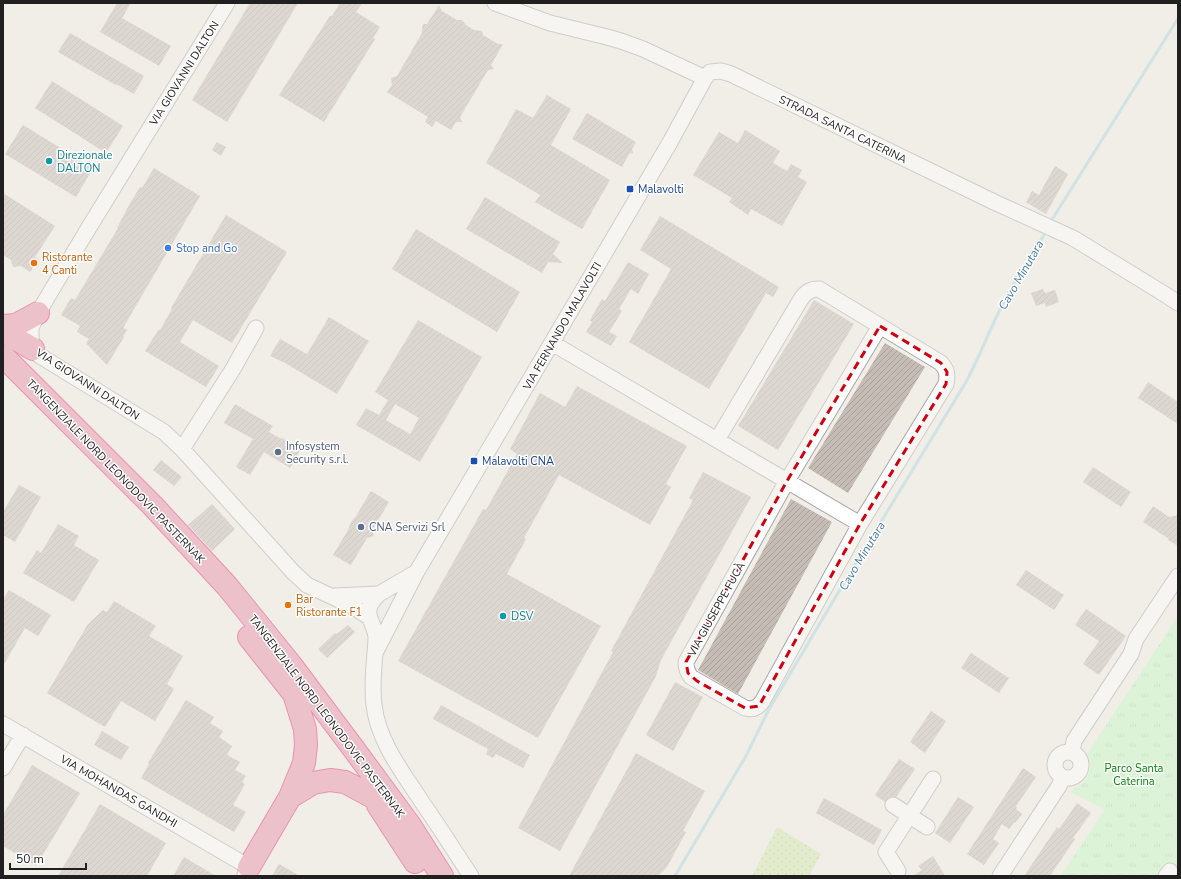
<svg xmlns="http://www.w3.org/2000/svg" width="1181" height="879" font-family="'Nunito Sans',sans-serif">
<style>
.grass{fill:url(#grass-dots)}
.park{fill:url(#park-tufts)}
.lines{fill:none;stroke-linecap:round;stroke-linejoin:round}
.stream{stroke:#a6d7df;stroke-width:3}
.building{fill:url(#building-hatch);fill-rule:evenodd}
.minor-casing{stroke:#a7a7a7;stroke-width:17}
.highway-casing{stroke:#df2373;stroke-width:24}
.minor{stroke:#fff;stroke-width:15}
.highway{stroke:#e98da6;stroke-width:22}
.marked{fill:none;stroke:#d10010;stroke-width:3;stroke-dasharray:8 5;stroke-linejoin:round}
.culture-dot{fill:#0f9aa8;stroke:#fff;stroke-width:1.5}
.transit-dot{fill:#1a4fb4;stroke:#fff;stroke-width:1.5}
.shop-dot{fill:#3f7fe0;stroke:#fff;stroke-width:1.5}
.food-dot{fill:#e8710a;stroke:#fff;stroke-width:1.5}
.service-dot{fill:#5c6f8a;stroke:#fff;stroke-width:1.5}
.labels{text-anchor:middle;stroke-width:3;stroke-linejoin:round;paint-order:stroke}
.street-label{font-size:11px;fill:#202020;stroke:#fff}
.culture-label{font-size:11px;fill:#0d838f;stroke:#fff;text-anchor:start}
.transit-label{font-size:11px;fill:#164399;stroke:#fff;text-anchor:start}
.shop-label{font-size:11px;fill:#366cbe;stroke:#fff;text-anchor:start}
.food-label{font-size:11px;fill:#c56008;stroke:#fff;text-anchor:start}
.service-label{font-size:11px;fill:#4e5e75;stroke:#fff;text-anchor:start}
.park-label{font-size:11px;fill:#09830a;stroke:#fff}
.water-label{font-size:12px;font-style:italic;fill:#447ba3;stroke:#fff}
</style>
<defs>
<pattern id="grass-dots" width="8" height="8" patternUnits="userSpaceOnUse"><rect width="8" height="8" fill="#d0ecac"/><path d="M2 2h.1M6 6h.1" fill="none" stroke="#b2ca94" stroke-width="1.8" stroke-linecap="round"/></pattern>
<pattern id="park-tufts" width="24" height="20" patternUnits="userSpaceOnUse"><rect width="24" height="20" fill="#c4fbc4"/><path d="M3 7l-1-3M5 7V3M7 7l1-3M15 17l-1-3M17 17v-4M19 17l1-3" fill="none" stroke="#a8d7a8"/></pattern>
<pattern id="building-hatch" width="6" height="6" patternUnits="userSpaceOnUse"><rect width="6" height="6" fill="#c6bcb6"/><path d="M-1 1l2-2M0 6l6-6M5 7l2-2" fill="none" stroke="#aaa19c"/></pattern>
</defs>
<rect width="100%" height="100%" fill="#f1ede7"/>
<!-- grass -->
<path class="grass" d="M777 827 821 854 809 876H752Z"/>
<!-- park -->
<path class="park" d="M1178 616V873L1167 867 1160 876H1060L1105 810 1071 792C1074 787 1077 787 1081 784 1087 780 1091 771 1090 764 1090 761 1087 758 1086 756Z"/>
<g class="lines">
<!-- stream -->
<path class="stream" d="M1053 218 1177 20
M675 876 746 756 768 711 845 581 966 382C981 354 991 325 1006 298 1017 276 1032 255 1044 235"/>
</g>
<!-- building -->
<path class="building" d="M117 3H131L122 18 171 46 159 66 100 32Z
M250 3H298L227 122 192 100Z
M340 3H362L356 12 380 27 373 38 375 39 324 122 279 95 330 16H332Z
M439 5 442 11 457 20H462L466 25 474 30 482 31 483 35 498 44H503L491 65 494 69 488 70 460 117 462 122H456L451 130 436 121 432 127 425 122 428 117 387 92 392 85 391 78 397 76 422 33V28L423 24H427Z
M70 33 144 76 134 94 120 86 114 84 58 52Z
M52 81 123 126 106 153 35 108Z
M547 95 571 109 551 145 610 180 582 229 535 202 540 195 486 163 516 109 533 118Z
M587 113 636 142 632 149 633 153 629 154 622 167 572 139Z
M23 125 93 168 76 197 5 154Z
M745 130 780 151 773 163 787 171 791 164 802 170 798 177 807 182 782 226 751 209 748 215 729 202 732 198 693 175 719 132 738 143Z
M217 142 226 147 221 156 212 150Z
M1055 166 1068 174 1046 214 1026 202 1032 191 1039 195Z
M154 168 200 196 123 328 127 330 123 336 124 337 107 365 86 343 89 339 77 332 80 326 61 315 71 298 75 300 118 228H117L128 207 140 187 142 188Z
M3 193 55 226 35 257 38 259 30 272 21 266 13 267 11 260 3 255Z
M485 197 560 242 553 254 563 263 548 262 542 273 466 229Z
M226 215 287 252 232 343 193 320 180 342 219 366 206 387 145 351 159 329 160 330 172 309 171 308Z
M660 216 779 287 773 297 766 293 709 389 629 342 671 269 640 250Z
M416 229 520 292 497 332 392 269Z
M628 262 649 274 638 294 631 289 619 309 622 311 609 332 617 336 611 346 586 332 592 322 590 320 602 299 605 301Z
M1043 289 1045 293 1055 290 1059 302 1046 307 1045 303 1036 306 1031 293Z
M814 300 854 324 778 450 738 426Z
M329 317 369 341 337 394 285 363 270 356 280 339 307 354Z
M418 320 482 357 420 462 356 425 366 408 379 415 388 400 375 392ZM395 404 419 418 410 434 386 420Z
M885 343 925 367 848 493 808 468Z
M1148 382 1178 402V424L1138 398Z
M577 386 687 446 666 484 671 487 650 525 559 475 524 538 526 539 507 574 601 626 538 738 398 661 483 509 486 510 517 454 510 449 540 393 565 407Z
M235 404 273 426 269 432 281 439 282 438 301 449 290 468 264 452 250 475 236 467 253 439 224 423Z
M161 460 182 477 174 486 153 470Z
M1093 467 1131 492 1121 507 1083 482Z
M703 472 751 497 661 660 656 676 560 851 518 828 613 652 611 651 693 500 689 498Z
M19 485 41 497 15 542 3 535V512Z
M371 491 389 502 372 530 374 536 367 538 351 565 333 555 348 530 351 522 356 516Z
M791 499 832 522 738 694 698 670Z
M212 504 235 529 212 551 188 525Z
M1153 506 1169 517 1178 515V546L1168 540 1169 539 1143 522Z
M58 524 79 536 74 545 99 560 74 602 23 573 37 550 41 553Z
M1026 570 1064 595 1054 610 1016 585Z
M9 590 51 615 38 636 25 628 3 666V599Z
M114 601 156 626 149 636 183 656 167 684 174 689 155 721 121 701 105 727 47 693 88 624 103 610 107 612Z
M1086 609 1126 636 1099 675 1083 664 1099 641 1075 625Z
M348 625 355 632 327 658 318 649 335 633 337 634Z
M971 653 1009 678 999 693 961 668Z
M675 682 703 697 673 751 646 735Z
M186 700 214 717 210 723 223 731 219 737 232 746 227 755 240 762 235 770 246 776 242 782 245 784 233 805 246 812 234 832 141 778 149 764 148 763Z
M441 705 530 755 523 768 496 754 493 758 486 754 488 749 433 719Z
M931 711 946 721 925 753 910 742Z
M102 731 129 747 121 760 94 745Z
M636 753 705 791 683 831 686 832 667 867 658 876H569Z
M899 759 915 769 896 797H889L885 802 875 795Z
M32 765 80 793 36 866 3 846V815Z
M1023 768 1036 777 1016 806 1017 807 1016 809 1022 814 1015 823 1014 822 1009 829 1002 824 993 839 999 843 984 865 967 854Z
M958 797 974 807 950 843 935 833Z
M824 798 882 830 874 845 816 813Z
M1077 803 1091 813 1073 838 1075 839 1050 876H1024L1057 827 1059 829Z
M100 804 166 843 147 876H58Z
M933 856 945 876H913L922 870 918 866Z
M184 857 216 876H173Z
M279 864 300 876H272Z"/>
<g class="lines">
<defs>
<path id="minor" d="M227 3 88 229 38 313 31 328V339L33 349 40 356 50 362 164 432 182 449 293 572 307 585 352 606 369 617
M495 3 550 23 607 37 621 41 643 49 705 78
M552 343 860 524
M717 440 801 299C806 292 810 289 819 289L941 363C947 370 948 374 946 384L860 524 762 702C757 708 753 710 745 708L691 677C687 672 686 668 686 662L787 481 880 326
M182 449 233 369 256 328
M379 594C376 597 373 600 371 604 364 615 376 626 376 638 375 661 371 682 374 705 378 742 404 774 424 805 440 828 455 852 471 876
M335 596 379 594 415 573
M376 651 416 573 669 144 705 78 710 72 721 71 731 74 994 202 1073 238 1166 295 1178 303
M3 724 249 867 245 875
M1055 765a13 13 0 1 1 26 0a13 13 0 1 1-26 0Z
M1072 752 1074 741 1131 654 1136 639 1178 576
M3 768 23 735
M893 805 927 827
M898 871 886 852 933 779
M1000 876 1059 786 1063 777
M1166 876 1170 871"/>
<path id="highway" d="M3 326 16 325 38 313
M3 331 33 349
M3 356 153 506 227 586 291 665 353 748 409 824 442 876
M249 637 302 704
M290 797 313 783 330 780 345 782 371 796
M378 805 415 862
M249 867 290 797 304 763 306 745 305 729 294 694"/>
</defs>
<!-- minor casing -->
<use href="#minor" class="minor-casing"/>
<!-- highway casing -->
<use href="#highway" class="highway-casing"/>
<!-- minor -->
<use href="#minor" class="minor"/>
<!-- highway -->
<use href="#highway" class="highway"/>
</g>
<!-- marked area -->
<path d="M0 0H1181V879H0ZM880 326 941 363 947 372 946 384 860 524 759 706 745 708 697 681 688 673 686 662 787 481Z" fill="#f1ede7" fill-opacity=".55" fill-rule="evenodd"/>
<path class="marked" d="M880 326 941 363 947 372 946 384 860 524 759 706 745 708 697 681 688 673 686 662 787 481Z"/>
<!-- markers -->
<g class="culture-dot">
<circle cx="49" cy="161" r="4"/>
<circle cx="503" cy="616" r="4"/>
</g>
<g class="transit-dot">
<rect x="626" y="185" width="8" height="8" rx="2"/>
<rect x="470" y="457" width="8" height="8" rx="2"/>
</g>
<circle class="shop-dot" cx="168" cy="248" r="4"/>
<g class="food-dot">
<circle cx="34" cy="263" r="4"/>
<circle cx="288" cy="605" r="4"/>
</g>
<g class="service-dot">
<circle cx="278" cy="452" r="4"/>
<circle cx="361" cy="527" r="4"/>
</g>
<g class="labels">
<!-- street labels -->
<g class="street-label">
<text transform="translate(184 73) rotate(-58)" y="4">VIA GIOVANNI DALTON</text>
<text transform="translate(843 129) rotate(26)" y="4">STRADA SANTA CATERINA</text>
<text transform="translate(562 326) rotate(-60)" y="4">VIA FERNANDO MALAVOLTI</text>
<text transform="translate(88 384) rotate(33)" y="4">VIA GIOVANNI DALTON</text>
<text transform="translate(116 471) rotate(46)" y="4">TANGENZIALE NORD LEONODOVIC PASTERNAK</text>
<text transform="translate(716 609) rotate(-61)" y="4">VIA GIUSEPPE FUCÀ</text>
<text transform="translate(327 716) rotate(53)" y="4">TANGENZIALE NORD LEONODOVIC PASTERNAK</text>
<text transform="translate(119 791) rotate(30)" y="4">VIA MOHANDAS GANDHI</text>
</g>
<!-- culture labels -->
<g class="culture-label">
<text x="57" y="159">Direzionale<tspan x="57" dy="13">DALTON</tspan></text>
<text x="511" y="620">DSV</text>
</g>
<!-- transit labels -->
<g class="transit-label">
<text x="638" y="193">Malavolti</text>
<text x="482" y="465">Malavolti CNA</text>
</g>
<!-- shop labels -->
<g class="shop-label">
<text x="176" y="252">Stop and Go</text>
</g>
<!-- food labels -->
<g class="food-label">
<text x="42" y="261">Ristorante<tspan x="42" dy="13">4 Canti</tspan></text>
<text x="296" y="603">Bar<tspan x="296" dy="13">Ristorante F1</tspan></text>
</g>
<!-- service labels -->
<g class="service-label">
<text x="286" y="450">Infosystem<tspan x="286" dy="13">Security s.r.l.</tspan></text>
<text x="369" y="531">CNA Servizi Srl</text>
</g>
<!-- park labels -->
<g class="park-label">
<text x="1134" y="772">Parco Santa<tspan x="1134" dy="13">Caterina</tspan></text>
</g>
<!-- water labels -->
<g class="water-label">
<text transform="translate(1021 275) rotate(-60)" y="4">Cavo Minutara</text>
<text transform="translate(862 556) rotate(-59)" y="4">Cavo Minutara</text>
</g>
</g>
<!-- border -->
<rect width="1181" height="879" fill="none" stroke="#202020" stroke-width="8"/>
<!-- scale -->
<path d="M10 863v6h76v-6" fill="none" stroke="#202020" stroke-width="2"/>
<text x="16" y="863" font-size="12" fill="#202020" stroke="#ffffff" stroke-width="3" paint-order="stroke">50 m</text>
</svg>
